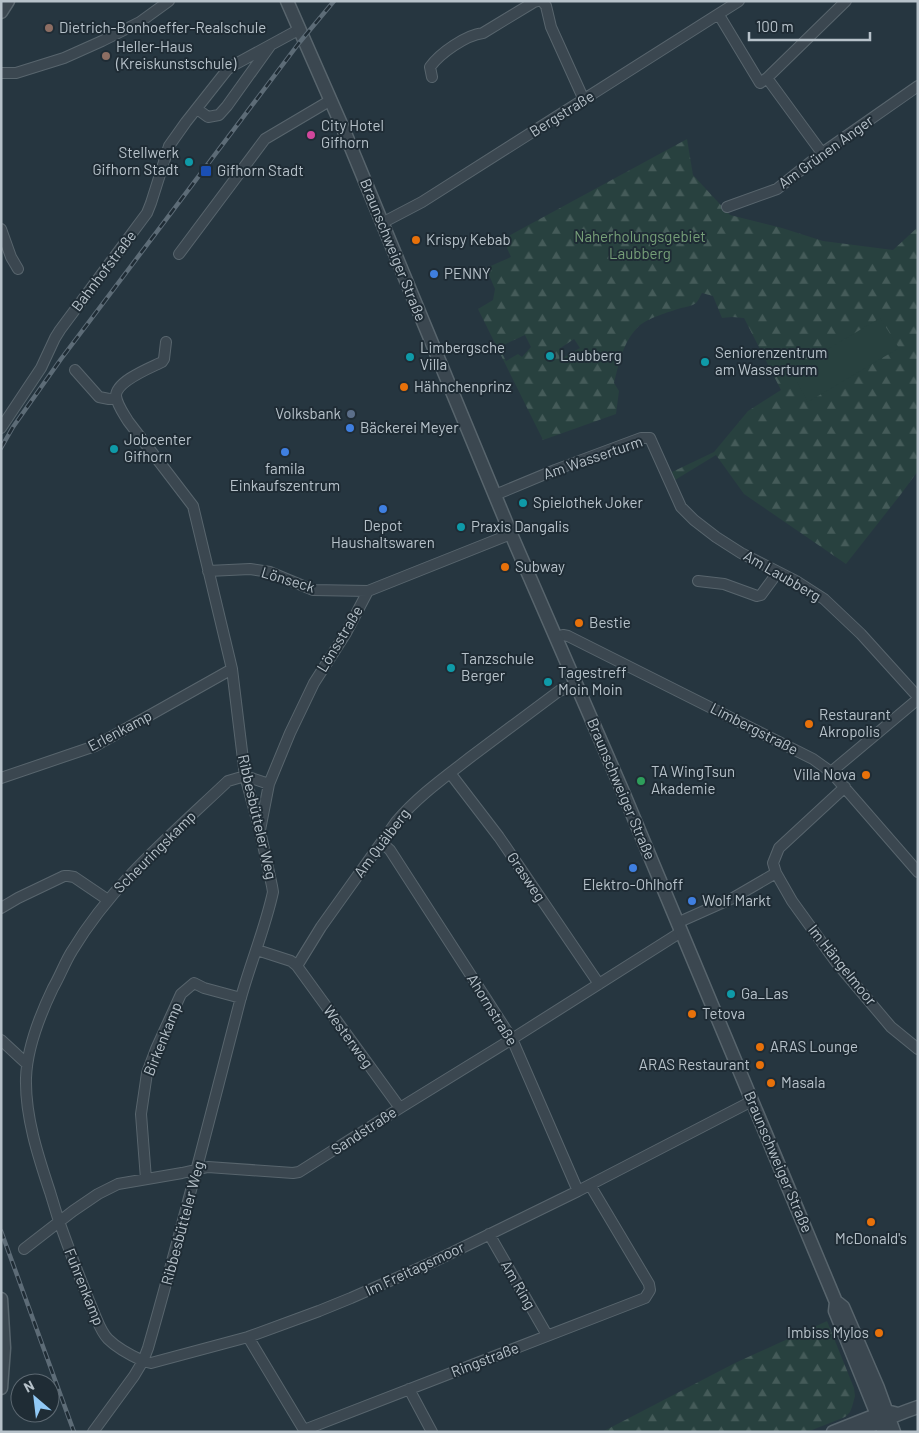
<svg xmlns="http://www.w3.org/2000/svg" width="919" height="1433" font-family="Barlow,sans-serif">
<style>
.forest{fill:url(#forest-firs);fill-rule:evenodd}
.park{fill:#28413f}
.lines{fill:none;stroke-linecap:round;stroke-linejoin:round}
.minor-casing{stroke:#58656d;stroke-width:12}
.tertiary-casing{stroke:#58656d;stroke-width:15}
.minor{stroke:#3b4750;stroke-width:10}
.tertiary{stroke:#3b4750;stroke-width:12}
.rail-casing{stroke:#5d6c77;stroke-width:4.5}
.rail{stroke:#1f2c35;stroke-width:2.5;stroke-dasharray:8;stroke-linecap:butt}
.education-dot{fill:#8d6e63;stroke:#1f2c35;stroke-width:2}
.hotel-dot{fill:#d1479c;stroke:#1f2c35;stroke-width:2}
.culture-dot{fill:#0f9aa8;stroke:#1f2c35;stroke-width:2}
.transit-dot{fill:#1a4fb4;stroke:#1f2c35;stroke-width:2}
.food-dot{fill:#e8710a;stroke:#1f2c35;stroke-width:2}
.shop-dot{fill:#3f7fe0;stroke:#1f2c35;stroke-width:2}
.service-dot{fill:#5c6f8a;stroke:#1f2c35;stroke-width:2}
.leisure-dot{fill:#2e9e5b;stroke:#1f2c35;stroke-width:2}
.labels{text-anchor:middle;stroke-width:4;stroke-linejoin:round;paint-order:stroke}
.poi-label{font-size:15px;fill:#b7c2ca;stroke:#1f2c35;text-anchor:start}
.street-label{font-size:15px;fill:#b7c2ca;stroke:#1f2c35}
.park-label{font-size:15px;fill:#769f78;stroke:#1f2c35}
</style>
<defs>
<pattern id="forest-firs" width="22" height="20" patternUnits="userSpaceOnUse" patternTransform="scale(1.25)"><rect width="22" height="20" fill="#28413f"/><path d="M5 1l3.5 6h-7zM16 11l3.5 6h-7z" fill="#455b59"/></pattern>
</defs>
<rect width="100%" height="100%" fill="#263640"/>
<!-- forest -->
<path class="forest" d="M687 139 693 175 730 215 782 228 823 241 893 250 918 227V471L901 494 846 564 744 494 716 455 675 480 672 472 714 452 748 411 781 390 744 318 732 317 722 318 713 296 702 293C700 296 699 300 696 303 692 306 686 307 681 308 669 312 647 318 638 327 623 342 619 363 614 383L619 391 616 414 543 440 478 309 493 300 495 289 486 268 511 257 503 239ZM525 335 531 347 522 357 518 354 506 361 499 347ZM574 339 580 348 564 357 559 349Z
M827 1321 854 1388 855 1396 852 1407 850 1412 845 1417 807 1432H602L735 1363Z"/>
<!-- park -->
<path class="park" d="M880 318 899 348 808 402 791 371Z"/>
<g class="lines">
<defs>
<path id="minor" d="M542 1 546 6 551 27 584 100
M719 15 760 83 767 78 822 153
M1 73H16L64 58 102 41 140 22 169 1
M432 77 430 67C440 53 466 35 483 33L534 2 538 1
M767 78 846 1
M197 109 208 117 219 115 227 106 270 46
M727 207 777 189 822 153 918 86
M382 223 422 202 739 1
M1 229 11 257 18 269
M179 254 265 139 331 100
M166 342 164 359 162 362C150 368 116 381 116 396 117 405 124 414 128 421L193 506 232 669 245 776 260 831 272 886 273 892C265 929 250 964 240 1001 210 1117 181 1233 148 1348L143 1361C130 1355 118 1349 108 1339 101 1332 98 1322 94 1313 85 1291 76 1268 68 1246 61 1228 55 1210 50 1192 38 1156 25 1116 26 1078 27 1047 40 1015 53 988 60 976 65 962 72 951 112 884 172 834 228 781L245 776 269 784
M75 370 99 397 109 399 116 398
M1 428 41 368 55 338 60 330 147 213 151 203 169 146 186 122 227 70 232 66 300 29
M495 495 555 470 641 438H650L681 507 694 520 716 537 741 553 796 581 824 599 861 634 918 697
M208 571 250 569 270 572 313 590 368 591
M698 581 724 584 757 596 761 595 778 572
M556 637 563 635 568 636 813 759 831 772 918 872
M831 772 918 699
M450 773 499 837 599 984
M1 778 95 746 232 669
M845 787 779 848 773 863 776 873 792 901 836 962 891 1027 918 1049
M260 830 269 784 290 733 314 683 346 633 368 591 511 534
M382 843 390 850 512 1039 578 1191
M1 908 18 898 64 876H68L74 877 108 900
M677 923 733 898 776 873
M257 950 291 961 297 966 321 927 396 822C418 796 445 777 472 756 501 734 530 713 559 691L576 685
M297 966 400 1108
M1 1040 27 1064
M146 1179 141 1114 147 1073 156 1049 181 994 194 983 204 988 241 998
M489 1234 547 1335
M24 1249 73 1211 98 1194 118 1184 182 1173 208 1167 293 1173 299 1172 400 1108 512 1039 681 932
M248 1337 304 1430 645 1298 650 1290 649 1284 590 1185
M409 1389 432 1432
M93 1432 134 1376 143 1361 151 1363 248 1337 319 1311 351 1298 435 1261 578 1191 752 1101"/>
<path id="tertiary" d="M287 1 345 133 511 534 623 792 836 1302 835 1311 884 1432
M1 12 8 1
M1 1299 4 1348 1 1388
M838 1303 843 1307 878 1388 894 1432
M833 1432 886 1411 898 1414
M857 1432C877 1423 897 1414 918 1407"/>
</defs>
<!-- minor casing -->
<use href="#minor" class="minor-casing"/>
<!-- tertiary casing -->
<use href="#tertiary" class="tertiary-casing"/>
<!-- minor -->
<use href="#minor" class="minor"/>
<!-- tertiary -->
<use href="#tertiary" class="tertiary"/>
<defs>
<path id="rail" d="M1 448 13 427 61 359 299 43 334 1
M1 1231 74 1432"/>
</defs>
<!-- rail casing -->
<use href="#rail" class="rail-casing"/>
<!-- rail -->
<use href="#rail" class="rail"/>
</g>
<!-- markers -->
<g class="education-dot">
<circle cx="49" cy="28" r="5"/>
<circle cx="106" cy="56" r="5"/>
</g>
<circle class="hotel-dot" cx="311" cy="135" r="5"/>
<g class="culture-dot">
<circle cx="189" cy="162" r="5"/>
<circle cx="550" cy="356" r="5"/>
<circle cx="410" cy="357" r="5"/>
<circle cx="705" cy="362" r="5"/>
<circle cx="114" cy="449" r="5"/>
<circle cx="523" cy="503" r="5"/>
<circle cx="461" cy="527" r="5"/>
<circle cx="451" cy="668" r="5"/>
<circle cx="548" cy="682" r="5"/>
<circle cx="731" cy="994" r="5"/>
</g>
<rect class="transit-dot" x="200" y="165" width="12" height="12" rx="2.5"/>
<g class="food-dot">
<circle cx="416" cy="240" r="5"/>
<circle cx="404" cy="387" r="5"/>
<circle cx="505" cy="567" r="5"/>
<circle cx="579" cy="623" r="5"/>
<circle cx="809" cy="724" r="5"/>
<circle cx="866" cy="775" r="5"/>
<circle cx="692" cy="1014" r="5"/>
<circle cx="760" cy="1047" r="5"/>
<circle cx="760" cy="1065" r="5"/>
<circle cx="771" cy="1083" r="5"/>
<circle cx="871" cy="1222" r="5"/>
<circle cx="879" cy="1333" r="5"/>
</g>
<g class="shop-dot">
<circle cx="434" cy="274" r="5"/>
<circle cx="350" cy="428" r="5"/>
<circle cx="285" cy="452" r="5"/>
<circle cx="383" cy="509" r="5"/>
<circle cx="633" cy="868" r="5"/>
<circle cx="692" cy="901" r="5"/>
</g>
<circle class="service-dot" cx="351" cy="414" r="5"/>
<circle class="leisure-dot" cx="641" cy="781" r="5"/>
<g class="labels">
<!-- poi labels -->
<g class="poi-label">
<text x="59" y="33">Dietrich-Bonhoeffer-Realschule</text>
<text x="116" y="52">Heller-Haus<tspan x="116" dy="17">(Kreiskunstschule)</tspan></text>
<text x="321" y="131">City Hotel<tspan x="321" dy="17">Gifhorn</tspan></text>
<text x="179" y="158" text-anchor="end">Stellwerk<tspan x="179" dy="17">Gifhorn Stadt</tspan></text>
<text x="217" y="176">Gifhorn Stadt</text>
<text x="426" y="245">Krispy Kebab</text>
<text x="444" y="279">PENNY</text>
<text x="420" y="353">Limbergsche<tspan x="420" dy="17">Villa</tspan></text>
<text x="715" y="358">Seniorenzentrum<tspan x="715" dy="17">am Wasserturm</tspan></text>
<text x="560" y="361">Laubberg</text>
<text x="414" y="392">Hähnchenprinz</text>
<text x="341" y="419" text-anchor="end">Volksbank</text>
<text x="360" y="433">Bäckerei Meyer</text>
<text x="124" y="445">Jobcenter<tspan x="124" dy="17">Gifhorn</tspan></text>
<text x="285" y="474" text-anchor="middle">famila<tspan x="285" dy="17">Einkaufszentrum</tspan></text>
<text x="533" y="508">Spielothek Joker</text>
<text x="383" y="531" text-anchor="middle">Depot<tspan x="383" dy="17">Haushaltswaren</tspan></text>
<text x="471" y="532">Praxis Dangalis</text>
<text x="515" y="572">Subway</text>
<text x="589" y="628">Bestie</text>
<text x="461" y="664">Tanzschule<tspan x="461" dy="17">Berger</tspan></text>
<text x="558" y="678">Tagestreff<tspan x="558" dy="17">Moin Moin</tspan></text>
<text x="819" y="720">Restaurant<tspan x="819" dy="17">Akropolis</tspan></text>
<text x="651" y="777">TA WingTsun<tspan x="651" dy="17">Akademie</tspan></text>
<text x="856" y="780" text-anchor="end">Villa Nova</text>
<text x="633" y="890" text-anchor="middle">Elektro-Ohlhoff</text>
<text x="702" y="906">Wolf Markt</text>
<text x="741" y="999">Ga_Las</text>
<text x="702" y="1019">Tetova</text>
<text x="770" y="1052">ARAS Lounge</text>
<text x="750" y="1070" text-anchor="end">ARAS Restaurant</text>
<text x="781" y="1088">Masala</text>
<text x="871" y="1244" text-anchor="middle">McDonald's</text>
<text x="869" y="1338" text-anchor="end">Imbiss Mylos</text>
</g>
<!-- street labels -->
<g class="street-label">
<text transform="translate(562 114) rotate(-32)" y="5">Bergstraße</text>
<text transform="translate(826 152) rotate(-36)" y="5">Am Grünen Anger</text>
<text transform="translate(393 250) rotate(68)" y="5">Braunschweiger Straße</text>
<text transform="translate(104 271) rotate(-53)" y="5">Bahnhofstraße</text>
<text transform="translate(593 458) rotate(-19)" y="5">Am Wasserturm</text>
<text transform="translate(782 576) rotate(30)" y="5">Am Laubberg</text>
<text transform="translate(288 580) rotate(17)" y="5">Lönseck</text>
<text transform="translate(340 639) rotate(-59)" y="5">Lönsstraße</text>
<text transform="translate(754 729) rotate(27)" y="5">Limbergstraße</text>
<text transform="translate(120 731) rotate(-28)" y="5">Erlenkamp</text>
<text transform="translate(621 789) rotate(67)" y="5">Braunschweiger Straße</text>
<text transform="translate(257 817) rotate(77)" y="5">Ribbesbütteler Weg</text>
<text transform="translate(382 843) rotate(-53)" y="5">Am Quälberg</text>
<text transform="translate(155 852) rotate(-45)" y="5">Scheuringskamp</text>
<text transform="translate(526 877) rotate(56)" y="5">Grasweg</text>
<text transform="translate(842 965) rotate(51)" y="5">Im Hängelmoor</text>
<text transform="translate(492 1010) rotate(58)" y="5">Ahornstraße</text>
<text transform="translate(348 1037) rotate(54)" y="5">Westerweg</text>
<text transform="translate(163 1039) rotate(-68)" y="5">Birkenkamp</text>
<text transform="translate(364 1131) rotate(-33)" y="5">Sandstraße</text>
<text transform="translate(778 1162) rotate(67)" y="5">Braunschweiger Straße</text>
<text transform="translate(183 1223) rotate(-75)" y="5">Ribbesbütteler Weg</text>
<text transform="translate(415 1269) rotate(-25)" y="5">Im Freitagsmoor</text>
<text transform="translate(518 1285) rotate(60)" y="5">Am Ring</text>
<text transform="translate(84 1287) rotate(68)" y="5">Fuhrenkamp</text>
<text transform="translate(485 1360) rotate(-21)" y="5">Ringstraße</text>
</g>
<!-- park labels -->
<g class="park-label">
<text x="640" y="242">Naherholungsgebiet<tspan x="640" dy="17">Laubberg</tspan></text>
</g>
</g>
<!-- border -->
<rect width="919" height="1433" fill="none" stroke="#b7c2ca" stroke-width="5"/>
<!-- north arrow -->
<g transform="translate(35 1398) rotate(332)"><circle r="24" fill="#1f2c35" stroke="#5c6871"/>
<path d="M0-4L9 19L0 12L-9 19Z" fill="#91c9f5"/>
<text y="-8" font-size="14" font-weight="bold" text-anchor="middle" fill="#b7c2ca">N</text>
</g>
<!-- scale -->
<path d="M749 32v8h121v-8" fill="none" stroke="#b7c2ca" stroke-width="2.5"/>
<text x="756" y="32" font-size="15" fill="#b7c2ca" stroke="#1f2c35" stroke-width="4" paint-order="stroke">100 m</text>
</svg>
